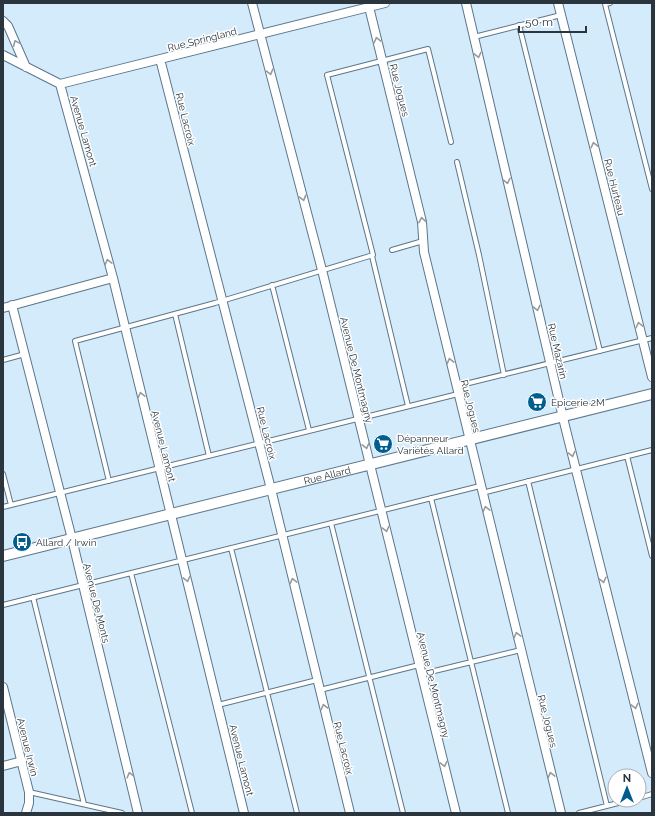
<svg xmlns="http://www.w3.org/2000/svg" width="655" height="816" font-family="Raleway,sans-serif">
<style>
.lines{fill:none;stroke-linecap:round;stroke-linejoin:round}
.service-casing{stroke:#5d7689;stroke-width:6}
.minor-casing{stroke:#5d7689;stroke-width:10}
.tertiary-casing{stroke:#5d7689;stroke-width:12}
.service{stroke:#fff;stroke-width:4}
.minor{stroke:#fff;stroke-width:8}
.tertiary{stroke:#fff;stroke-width:10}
.oneway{stroke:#949a9e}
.labels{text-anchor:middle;stroke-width:3;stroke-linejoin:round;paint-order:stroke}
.street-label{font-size:10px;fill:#2a353d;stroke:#fff}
.poi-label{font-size:10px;fill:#2a353d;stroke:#fff;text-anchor:start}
</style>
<rect width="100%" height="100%" fill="#d4ebfc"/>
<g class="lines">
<defs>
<path id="service" d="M610 3 605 4 652 189
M519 25 600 351
M474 37 561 15
M457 162 479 255 504 375
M392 250 423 241
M372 256 408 406
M272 285 309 430
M175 314 209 456
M3 360 25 354
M457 386 652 338
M627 456 652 556
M3 474 11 505
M109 481 75 341 215 303 373 255 327 75 428 49 451 142
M528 481 607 806
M482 493 652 450
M431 498 508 813
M3 507 458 394
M331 523 403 813
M231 548 297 813
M131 573 192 813
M33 597 84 804
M3 605 480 486
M422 674 521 650
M320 690 419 665
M218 705 317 680
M29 792 122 813
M639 798 652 794
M579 813 630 800"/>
<path id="minor" d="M252 3 322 270 456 813
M368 3 422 222 424 252 561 813
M466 3 565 426 652 773
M558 3 652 377
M3 21 8 26 26 67
M3 55 60 84 385 3
M160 59 271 489 350 813
M60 84 113 278 244 813
M12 305 72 539 138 813
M3 308 113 278
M3 687 29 792V803L26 813
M3 766 22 761"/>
<g id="tertiary">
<path id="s1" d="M3 556 652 394"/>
</g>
</defs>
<!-- service casing -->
<use href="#service" class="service-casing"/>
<!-- minor casing -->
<use href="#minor" class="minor-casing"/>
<!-- tertiary casing -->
<use href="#tertiary" class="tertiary-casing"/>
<!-- service -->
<use href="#service" class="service"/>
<!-- minor -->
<use href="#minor" class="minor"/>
<!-- tertiary -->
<use href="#tertiary" class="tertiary"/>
</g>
<!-- one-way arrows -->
<defs><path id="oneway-chevron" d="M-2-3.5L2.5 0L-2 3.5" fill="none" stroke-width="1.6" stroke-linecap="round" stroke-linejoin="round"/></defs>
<g class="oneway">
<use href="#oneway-chevron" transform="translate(377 40) rotate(-104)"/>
<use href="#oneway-chevron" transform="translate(16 43) rotate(-114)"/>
<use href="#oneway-chevron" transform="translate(478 55) rotate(77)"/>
<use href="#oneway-chevron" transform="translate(270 72) rotate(75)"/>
<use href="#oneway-chevron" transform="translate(594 145) rotate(-104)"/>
<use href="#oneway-chevron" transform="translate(507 181) rotate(77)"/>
<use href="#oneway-chevron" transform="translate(303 198) rotate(75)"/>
<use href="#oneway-chevron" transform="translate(422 220) rotate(-101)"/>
<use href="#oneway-chevron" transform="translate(108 262) rotate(-104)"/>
<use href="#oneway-chevron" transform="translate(537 308) rotate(77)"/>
<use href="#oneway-chevron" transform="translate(639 325) rotate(-104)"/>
<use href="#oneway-chevron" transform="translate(450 361) rotate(-104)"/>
<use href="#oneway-chevron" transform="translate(141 395) rotate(-104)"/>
<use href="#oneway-chevron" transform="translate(366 446) rotate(76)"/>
<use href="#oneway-chevron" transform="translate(572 454) rotate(76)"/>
<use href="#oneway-chevron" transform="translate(486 509) rotate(-104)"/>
<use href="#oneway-chevron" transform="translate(386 529) rotate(76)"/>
<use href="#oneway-chevron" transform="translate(187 579) rotate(77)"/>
<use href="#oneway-chevron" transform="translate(603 580) rotate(76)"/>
<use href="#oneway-chevron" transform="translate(293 581) rotate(-104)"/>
<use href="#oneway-chevron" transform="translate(517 635) rotate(-104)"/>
<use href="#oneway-chevron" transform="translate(635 706) rotate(76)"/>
<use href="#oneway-chevron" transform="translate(324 707) rotate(-104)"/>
<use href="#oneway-chevron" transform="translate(444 764) rotate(76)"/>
<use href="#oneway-chevron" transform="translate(130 775) rotate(-104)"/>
<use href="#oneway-chevron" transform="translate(551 775) rotate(-104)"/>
</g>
<!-- icons -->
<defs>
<symbol id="supermarket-disc" viewBox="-11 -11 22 22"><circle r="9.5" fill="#005e8f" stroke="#fff"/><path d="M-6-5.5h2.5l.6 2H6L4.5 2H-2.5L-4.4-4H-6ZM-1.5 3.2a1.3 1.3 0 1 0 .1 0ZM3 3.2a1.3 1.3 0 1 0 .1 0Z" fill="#fff"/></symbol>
<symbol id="bus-disc" viewBox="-11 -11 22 22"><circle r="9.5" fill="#005e8f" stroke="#fff"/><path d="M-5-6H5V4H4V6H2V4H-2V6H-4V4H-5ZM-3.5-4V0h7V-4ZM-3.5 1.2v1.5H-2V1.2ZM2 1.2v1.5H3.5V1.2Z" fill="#fff"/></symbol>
</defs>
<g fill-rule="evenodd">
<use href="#supermarket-disc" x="526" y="391" width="22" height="22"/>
<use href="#supermarket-disc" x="372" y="433" width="22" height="22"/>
<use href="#bus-disc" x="11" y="531" width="22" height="22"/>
</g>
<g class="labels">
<!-- street labels -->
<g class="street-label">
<text transform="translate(202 39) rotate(-14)" y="4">Rue Springland</text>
<text transform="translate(400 90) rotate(76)" y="4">Rue Jogues</text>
<text transform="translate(186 119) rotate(76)" y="4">Rue Lacroix</text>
<text transform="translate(84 131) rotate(74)" y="4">Avenue Lamont</text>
<text transform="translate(615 187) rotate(76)" y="4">Rue Hurteau</text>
<text transform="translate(558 351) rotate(77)" y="4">Rue Mazarin</text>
<text transform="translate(357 370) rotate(76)" y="4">Avenue De Montmagny</text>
<text transform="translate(471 406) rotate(76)" y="4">Rue Jogues</text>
<text transform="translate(267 433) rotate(76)" y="4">Rue Lacroix</text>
<text transform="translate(164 446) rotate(76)" y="4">Avenue Lamont</text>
<text dy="4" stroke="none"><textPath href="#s1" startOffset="334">Rue Allard</textPath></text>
<text transform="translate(97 603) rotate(76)" y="4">Avenue De Monts</text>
<text transform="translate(434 685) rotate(76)" y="4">Avenue De Montmagny</text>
<text transform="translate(548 721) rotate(76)" y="4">Rue Jogues</text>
<text transform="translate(28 747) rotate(76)" y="4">Avenue Irwin</text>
<text transform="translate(344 748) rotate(76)" y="4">Rue Lacroix</text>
<text transform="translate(242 760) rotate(76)" y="4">Avenue Lamont</text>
</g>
<!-- poi labels -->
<g class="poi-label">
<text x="551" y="406">Épicerie 2M</text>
<text x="397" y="442">Dépanneur<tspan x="397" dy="12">Variétés Allard</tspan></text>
<text x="36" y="546">Allard / Irwin</text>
</g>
</g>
<!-- border -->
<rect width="655" height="816" fill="none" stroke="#2a353d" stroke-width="8"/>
<!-- north arrow -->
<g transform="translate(627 788)"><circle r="19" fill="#ffffff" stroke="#aaaeb1"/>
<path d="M0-3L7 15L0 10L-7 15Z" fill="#005e8f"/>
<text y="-6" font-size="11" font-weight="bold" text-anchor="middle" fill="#2a353d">N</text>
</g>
<!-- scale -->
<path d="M519 26v6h67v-6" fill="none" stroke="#2a353d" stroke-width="2"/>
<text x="525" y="26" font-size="12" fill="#2a353d" stroke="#ffffff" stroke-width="3" paint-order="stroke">50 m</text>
</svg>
